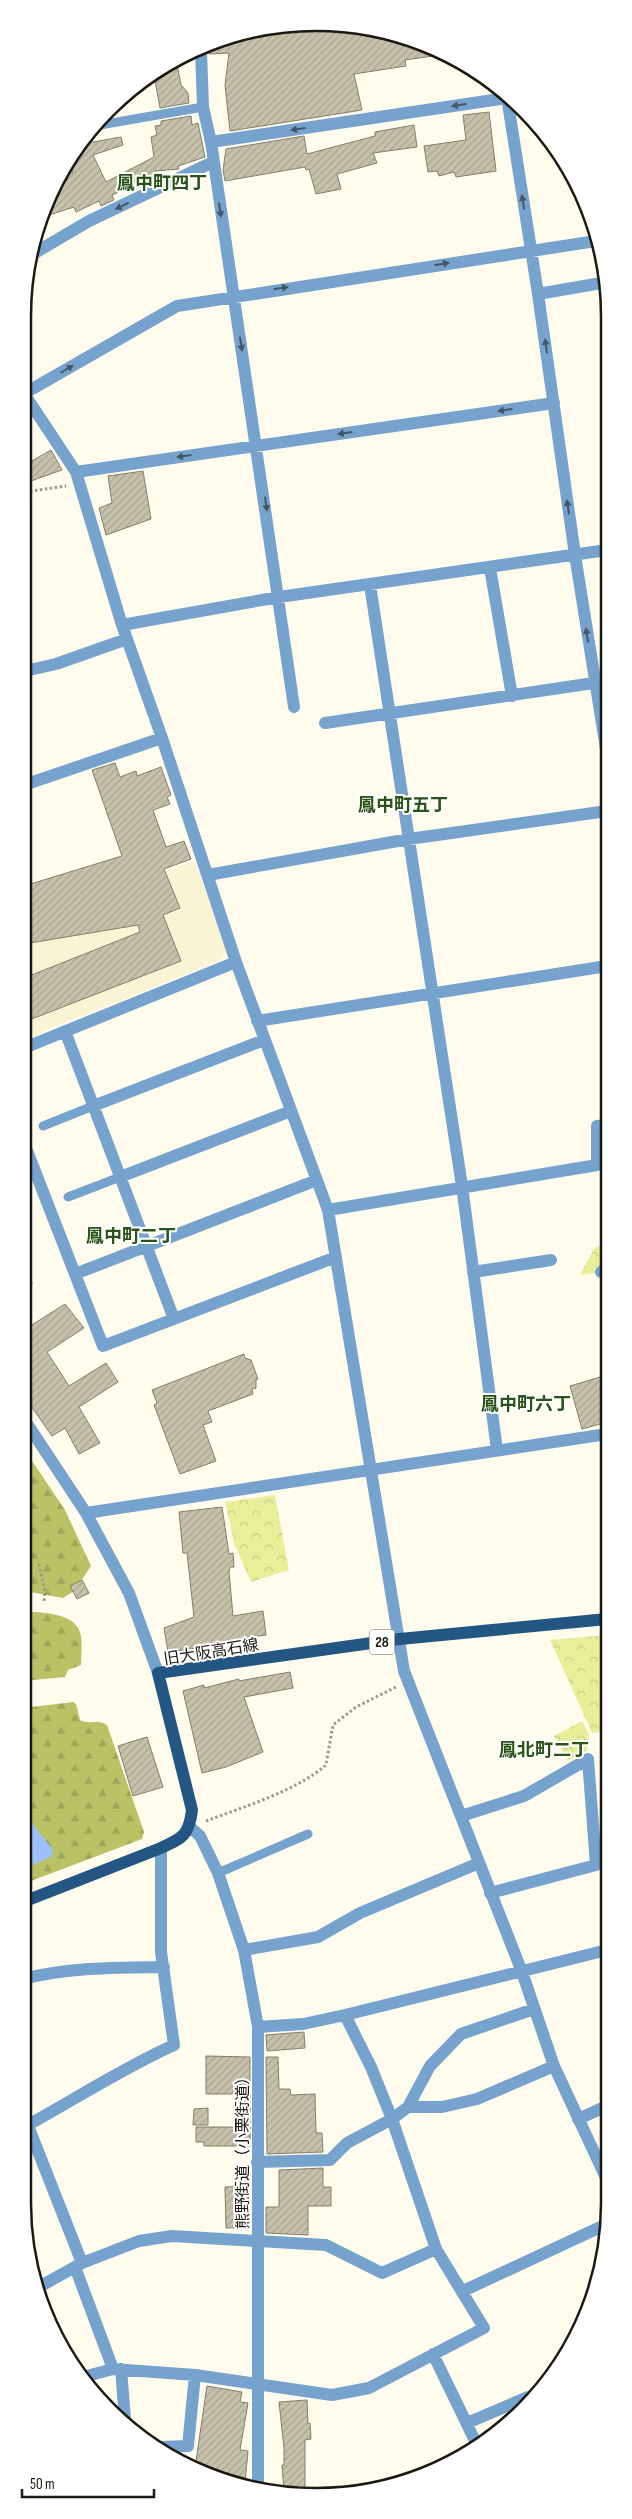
<svg xmlns="http://www.w3.org/2000/svg" width="632" height="2519" font-family="'Sofia Sans Condensed','Noto Sans JP',sans-serif">
<style>
.built{fill:#faf3d4}
.forest{fill:url(#forest-firs)}
.park{fill:url(#park-crowns)}
.water{fill:#9ac1fb}
.building{fill:url(#building-hatch);stroke:#837e69}
.lines{fill:none;stroke-linecap:round;stroke-linejoin:round}
.path{stroke:#9c9a8e;stroke-width:3;stroke-dasharray:2.5 2.5;stroke-linecap:butt}
.service{stroke:#75a3ce;stroke-width:9}
.minor{stroke:#75a3ce;stroke-width:12}
.tertiary{stroke:#75a3ce;stroke-width:12}
.primary{stroke:#235682;stroke-width:12}
.oneway{fill:#445766}
.labels{text-anchor:middle;stroke-width:4;stroke-linejoin:round;paint-order:stroke}
.shield{fill:#fff;stroke:#5f5e58;stroke-width:1}
.shield-label{font-size:15px;font-weight:bold;fill:#1b1911}
.street-label{font-size:16px;fill:#1b1911;stroke:#fff}
.neighbourhood-label{font-size:18px;font-weight:bold;fill:#295317;stroke:#fff}
.rim{fill:none;stroke:#1b1911;stroke-width:2.5}
</style>
<defs>
<pattern id="forest-firs" width="22" height="20" patternUnits="userSpaceOnUse" patternTransform="scale(1.25)"><rect width="22" height="20" fill="#b9c366"/><path d="M5 1l3.5 6h-7zM16 11l3.5 6h-7z" fill="#9ea757"/></pattern>
<pattern id="park-crowns" width="20" height="18" patternUnits="userSpaceOnUse" patternTransform="scale(1.25)"><rect width="20" height="18" fill="#e6f099"/><path d="M2 6a3 3 0 1 1 6 0M12 15a3 3 0 1 1 6 0" fill="none" stroke="#c5cd83"/></pattern>
<pattern id="building-hatch" width="6" height="6" patternUnits="userSpaceOnUse" patternTransform="scale(1.25)"><rect width="6" height="6" fill="#c6c1ab"/><path d="M-1 1l2-2M0 6l6-6M5 7l2-2" fill="none" stroke="#aaa592"/></pattern>
</defs>
<rect width="100%" height="100%" fill="#fffcee"/>
<!-- built -->
<path class="built" d="M195 861 226 948 221 960 24 1039V909L76 902Z"/>
<!-- forest -->
<path class="forest" d="M24 1449 65 1510 91 1566 74 1591 63 1598 25 1591 23 1588Z
M23 1611C41 1613 73 1612 80 1632 83 1641 81 1655 81 1665L68 1670 65 1677 23 1681Z
M73 1702 76 1704 80 1720C89 1725 98 1719 107 1725L144 1832 142 1839 23 1884V1708Z"/>
<!-- park -->
<path class="park" d="M602 1246 605 1266 595 1268 596 1273 580 1275 595 1247Z
M275 1495 289 1570 251 1582 234 1543 225 1502Z
M607 1635V1731L592 1733 550 1640Z
M582 1721 589 1734 587 1751 568 1761 554 1736Z"/>
<!-- water -->
<path class="water" d="M23 1801 31 1822 53 1850 51 1857 23 1869Z"/>
<!-- building -->
<path class="building" d="M355 25 447 54 405 60 406 66 354 74 362 110 230 131 225 85 229 53 209 54 208 48 240 32Z
M177 64 181 85 188 93 189 103 160 108 154 75Z
M489 112 496 171 456 177 454 172 439 176 437 171 428 172 424 146 466 140 463 115Z
M191 116 192 125 198 123 205 157 178 166 179 169 155 171 157 174 112 195 114 200 101 206 99 201 76 212 74 207 46 216 59 178 73 172 71 164 65 166 87 141 88 143 121 137 123 145 93 155 106 182 154 157 151 137 157 135 155 126 161 125V121Z
M414 125 417 147 373 153 377 163 337 174 341 189 316 194 309 169 306 170 305 167 225 181 223 170 226 149 304 136 307 154 375 136V132Z
M51 450 62 470 25 483V465Z
M143 471 151 519 106 535 99 508 112 503 108 476Z
M115 763 120 777 136 771 137 776 161 767 171 795 167 797 170 804 153 810 166 847 184 841 191 859 164 869 180 908 163 915 181 961 24 1022V978L140 932 138 925 24 944V886L122 856 92 770Z
M65 1304 84 1328 47 1352 69 1386 106 1363 118 1382 79 1407 100 1443 79 1454 65 1428 52 1436 24 1396V1330Z
M244 1354 245 1358 251 1360 258 1379 256 1380V1388L252 1389 253 1394 208 1411 212 1422 203 1425 216 1461 180 1474 154 1405 157 1403 152 1390Z
M607 1375V1422L582 1429 570 1386Z
M222 1507 229 1554 233 1553 234 1567H230L229 1572 233 1616 263 1611 266 1635 244 1638V1642L168 1652 164 1628 194 1617 187 1553H183L179 1512Z
M82 1580 89 1593 77 1599 70 1586Z
M290 1672 293 1688 244 1697 263 1752 226 1767 202 1773 183 1691 204 1685V1688L239 1679V1681Z
M147 1737 163 1787 133 1796 118 1746Z
M304 2032 305 2048 267 2051 266 2035Z
M206 2056 250 2057V2146H204V2142H196V2127H235L236 2094H206Z
M266 2057H278L279 2089H290L291 2095 315 2094 316 2133H322L323 2152 267 2154Z
M208 2108V2125H193L194 2109Z
M323 2168V2187H331V2206H308V2235L266 2233V2207H279V2170Z
M248 2186 250 2227 226 2228 225 2187Z
M207 2386 242 2392 240 2402 248 2403 240 2450 248 2451 245 2482 195 2468Z
M307 2400 308 2424 310 2423 311 2439 305 2440V2495L297 2496 284 2492 282 2465H284V2448L279 2402Z"/>
<g class="lines">
<!-- path -->
<path class="path" d="M25 492 66 486
M39 1564 45 1591 44 1601
M206 1821C243 1807 296 1791 326 1765L333 1725 356 1707 396 1687"/>
<!-- service -->
<path class="service" d="M100 125 203 107
M43 1126 93 1106
M68 1197 120 1177
M24 1286 28 1283 24 1275
M218 1873 308 1834"/>
<!-- minor -->
<path class="minor" d="M201 52 203 107 211 142 294 707
M507 97 538 294 575 555 607 755
M211 142 507 98
M33 254 89 221 213 162
M538 294 607 282
M25 393 177 306 596 241
M25 395 76 472 122 625 162 738 236 962 328 1210 404 1671 522 1972 554 2066 607 2180
M76 472 554 403
M490 568 512 696
M370 585 462 1186 497 1450
M122 625 279 597 607 550
M25 671 56 664 127 639
M325 723 607 681
M24 785 162 738
M208 875 409 839 607 811
M257 1021 607 966
M65 1031 174 1319
M24 1048 236 962
M93 1106 264 1040
M24 1143 103 1346 336 1257
M120 1177 291 1111
M328 1210 597 1165V1126L607 1125
M473 1272 551 1260
M601 1272 607 1271
M75 1274 317 1180
M24 1419 86 1513 129 1593 158 1673
M86 1513 607 1434
M461 1816 524 1796 588 1759 596 1865 490 1893
M244 1950 318 1937 360 1913 479 1863
M23 1979C69 1967 116 1968 164 1967
M258 2027 303 2024 345 2015 607 1950
M408 2107 430 2066 461 2034 534 2009
M23 2113 82 2263
M578 2119 607 2106
M28 2125C77 2098 123 2068 174 2045L161 1952V1848
M257 2162 330 2160 347 2143 392 2119 408 2107H442L477 2099 554 2066
M75 2267 113 2369
M39 2287 82 2263 139 2241 172 2236 326 2245 382 2273 436 2249
M463 2291 607 2224
M433 2354 477 2445
M121 2369 125 2419
M83 2377 113 2369 195 2375 332 2395 369 2388 484 2328 436 2249 392 2119 371 2067 345 2015
M467 2423 528 2397
M161 2447 188 2446 195 2375"/>
<!-- tertiary -->
<path class="tertiary" d="M190 1827 200 1836 218 1873 244 1950 258 2027V2486"/>
<!-- primary -->
<path class="primary" d="M23 1902 161 1848C183 1838 189 1835 192 1810L158 1673 400 1639 607 1619"/>
</g>
<!-- one-way arrows -->
<defs><path id="oneway-solid" d="M-6-.8H1V-3.2L6.5 0L1 3.2V.8H-6Z" transform="scale(1.25)"/></defs>
<g class="oneway">
<use href="#oneway-solid" transform="translate(459 105) rotate(172)"/>
<use href="#oneway-solid" transform="translate(298 129) rotate(172)"/>
<use href="#oneway-solid" transform="translate(523 202) rotate(-99)"/>
<use href="#oneway-solid" transform="translate(122 206) rotate(154)"/>
<use href="#oneway-solid" transform="translate(220 210) rotate(82)"/>
<use href="#oneway-solid" transform="translate(442 264) rotate(-9)"/>
<use href="#oneway-solid" transform="translate(281 288) rotate(-9)"/>
<use href="#oneway-solid" transform="translate(241 344) rotate(81)"/>
<use href="#oneway-solid" transform="translate(546 346) rotate(-98)"/>
<use href="#oneway-solid" transform="translate(67 369) rotate(-30)"/>
<use href="#oneway-solid" transform="translate(505 410) rotate(172)"/>
<use href="#oneway-solid" transform="translate(345 433) rotate(172)"/>
<use href="#oneway-solid" transform="translate(184 456) rotate(172)"/>
<use href="#oneway-solid" transform="translate(266 504) rotate(82)"/>
<use href="#oneway-solid" transform="translate(568 507) rotate(-98)"/>
<use href="#oneway-solid" transform="translate(587 635) rotate(-99)"/>
</g>
<g class="labels">
<!-- shield labels -->
<rect class="shield" x="369.5" y="1629.5" width="25" height="25" rx="4"/>
<g class="shield-label">
<text x="382" y="1647">28</text>
</g>
<!-- street labels -->
<g class="street-label">
<text transform="translate(211 1651) rotate(-9)" y="6">旧大阪高石線</text>
<text transform="translate(242 2149) rotate(-90)" y="6">熊野街道（小栗街道）</text>
</g>
<!-- neighbourhood labels -->
<g class="neighbourhood-label">
<text x="162" y="189">鳳中町四丁</text>
<text x="403" y="811">鳳中町五丁</text>
<text x="131" y="1242">鳳中町二丁</text>
<text x="526" y="1410">鳳中町六丁</text>
<text x="544" y="1756">鳳北町二丁</text>
</g>
</g>
<!-- crop -->
<path d="M0 0H632V2519H0ZM316 31H316A285 285 0 0 1 601 316V2203A285 285 0 0 1 316 2488H316A285 285 0 0 1 31 2203V316A285 285 0 0 1 316 31Z" fill="#fff" fill-rule="evenodd"/>
<path class="rim" d="M316 31H316A285 285 0 0 1 601 316V2203A285 285 0 0 1 316 2488H316A285 285 0 0 1 31 2203V316A285 285 0 0 1 316 31Z"/>
<!-- scale -->
<path d="M22 2489v8h132v-8" fill="none" stroke="#1b1911" stroke-width="2.5"/>
<text x="30" y="2489" font-size="15" fill="#1b1911" stroke="#ffffff" stroke-width="4" paint-order="stroke">50 m</text>
</svg>
